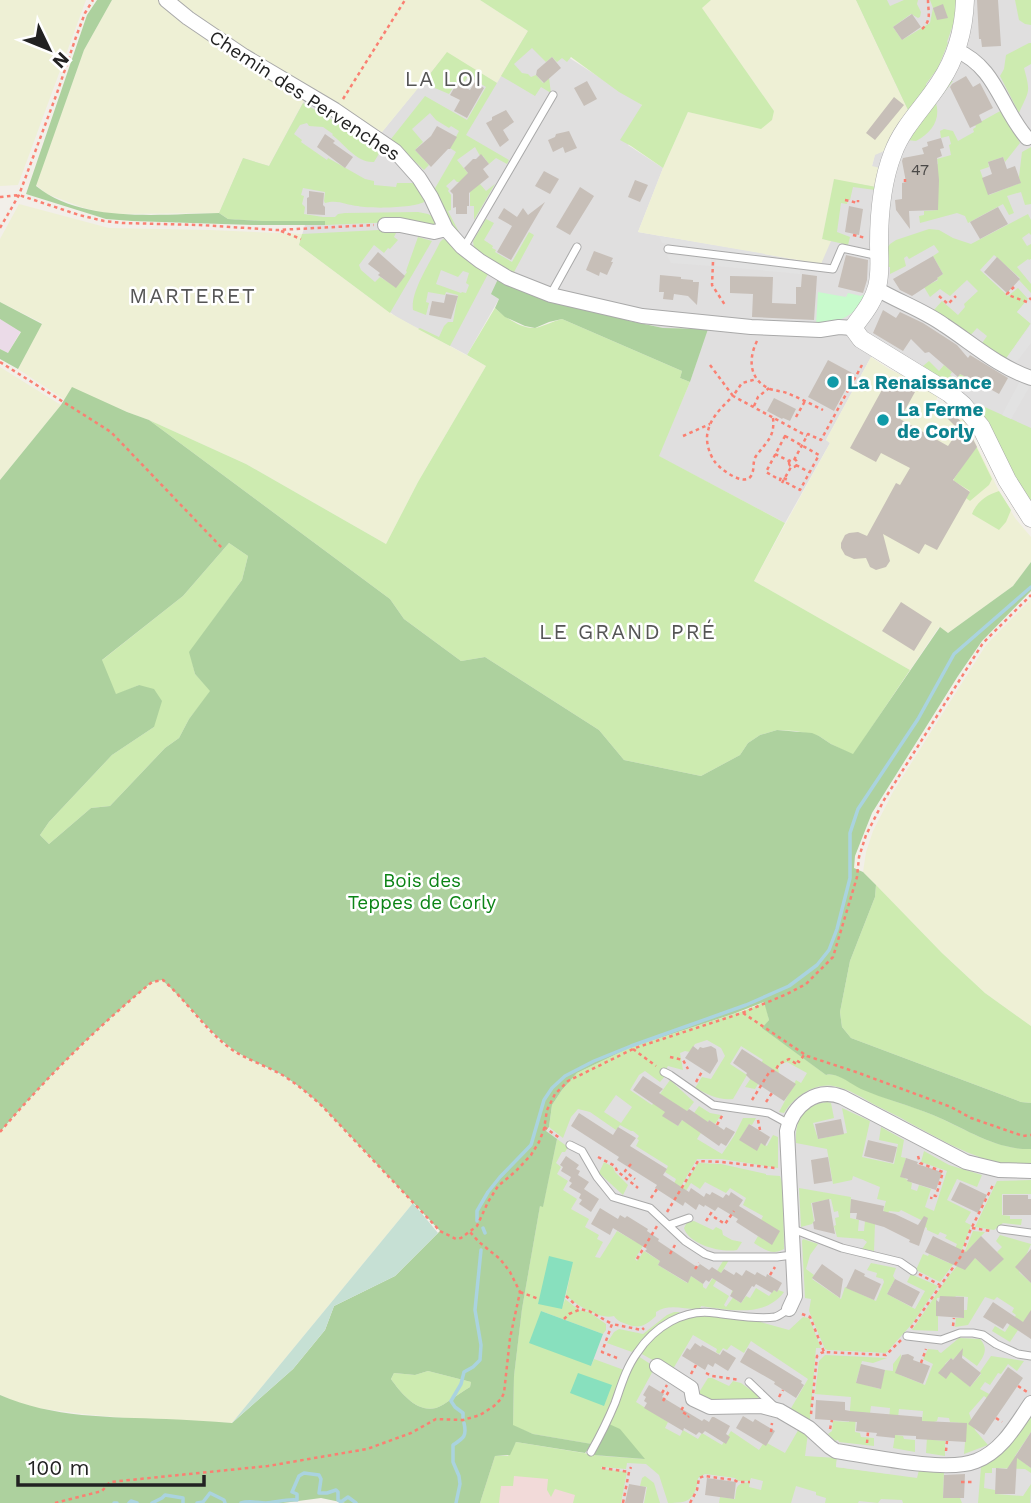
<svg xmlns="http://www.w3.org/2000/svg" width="1031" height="1503" font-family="'Work Sans',sans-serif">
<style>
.residential{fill:#e0dfdf}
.commercial{fill:#f2dad9}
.industrial{fill:#ebdbe8}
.farmland{fill:#eef0d5}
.grass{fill:#cdebb0;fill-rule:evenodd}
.forest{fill:#add19e;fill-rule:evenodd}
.wetland{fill:#c6e0d4}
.park{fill:#c8facc}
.pitch{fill:#88e0be}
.parking{fill:#e2e2e2}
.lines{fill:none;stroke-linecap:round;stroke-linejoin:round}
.stream{stroke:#aad3df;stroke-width:3.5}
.building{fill:#c7bfb8}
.service-casing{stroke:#a9a9a9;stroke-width:9}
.minor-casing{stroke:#a9a9a9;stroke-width:16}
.tertiary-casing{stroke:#a9a9a9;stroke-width:19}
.path{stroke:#fa8072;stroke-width:2.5;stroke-dasharray:3.5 3.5;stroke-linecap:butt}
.service{stroke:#fff;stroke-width:7}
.minor{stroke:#fff;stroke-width:14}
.tertiary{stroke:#fff;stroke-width:18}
.culture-dot{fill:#0f9aa8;stroke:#fff;stroke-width:2.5}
.labels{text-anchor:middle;stroke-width:5;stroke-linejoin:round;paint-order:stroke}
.number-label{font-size:16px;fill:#4b4948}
.street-label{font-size:19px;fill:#222;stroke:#fff}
.culture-label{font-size:19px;font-weight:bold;fill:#0d838f;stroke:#fff;text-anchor:start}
.park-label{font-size:19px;fill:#0c8416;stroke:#fff}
.neighbourhood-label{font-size:21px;letter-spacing:2px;fill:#555;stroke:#fff}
</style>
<rect width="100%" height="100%" fill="#f2efe9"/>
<!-- residential -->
<path class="residential" d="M856 0H1031V513L970 413 880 355 871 357 826 440 830 443 785 523 658 456 690 382 707 329 663 328 630 321 598 311 537 297 498 280 499 299 467 355 398 318 299 245 305 225H252L219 213 243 158 291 123 306 97 367 137 382 132 447 52 528 31 642 105 628 145 663 168 638 232 821 264 834 179 872 166 875 154 884 151 895 128 907 110Z
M763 1027 826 1075 1024 1149H1031V1503H599L602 1457 585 1453 591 1444 533 1434 513 1426 514 1376 522 1309 540 1206 546 1131 629 1048Z"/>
<!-- commercial -->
<path class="commercial" d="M495 1456H602L599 1503H480Z"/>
<!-- industrial -->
<path class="industrial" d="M0 319 21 331 8 353 0 349Z"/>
<!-- farmland -->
<path class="farmland" d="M0 0H86L18 185 0 186Z
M112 0H158L205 37 306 97 269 166 243 158 219 213 110 214 84 208 47 194 36 185 84 50Z
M176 0H480L528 31 497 83 447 53 382 132 247 50Z
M711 0H856L908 110 895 128 884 151 875 155 872 166 880 168 876 187 834 180 822 239 831 241 821 264 638 232 663 168 688 112 761 128 774 111 701 7Z
M19 204 109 228 210 230 302 234 299 245 390 313 486 366 418 482 386 544 246 464 149 420 127 412 71 388 65 400 18 369 42 323 0 302V239Z
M871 357 889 369 923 385 938 395 936 401 946 411 950 407 965 422 999 491 1015 518 1031 537V562L1013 586 948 633 939 627 910 670 754 581 830 443 826 440Z
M0 367 61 405 0 480Z
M1031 599V1026L985 993 942 953 863 872 866 852 873 831 893 792 986 645Z
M158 980H163L173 989 209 1031 221 1042 243 1056 284 1077 305 1092 322 1106 413 1203 232 1423 126 1418 83 1414 37 1408 14 1401 0 1395V1132L21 1108 73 1053 139 992 152 982Z"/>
<!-- grass -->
<path class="grass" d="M480 0H711L702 8 774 111 772 120 761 129 688 112 663 168 631 146 620 140 642 105 619 92 571 57 567 62 562 58 557 62 552 57 546 62 532 48 514 64 522 73 528 74 531 77 536 75 543 83 549 78 551 93 541 87 535 96 501 76 528 31Z
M856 0H887L890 6 904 0H918L917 4 921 12 920 17 918 18 911 14 893 27 902 40 930 23 933 8 930 0H957L954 22 947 42 948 43 938 68 926 84V87L908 110Z
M1015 0H1031V25L1025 24 1019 20Z
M1029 43H1031V64L1024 68C1031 94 1029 90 1019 113L1000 76 1004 69 1006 55Z
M447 52 497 83 466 135 509 160 507 164 496 158 489 164 483 156H480L475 147 457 160 478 185 480 184 486 191 495 184 474 220V206H470V186L462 182H457L454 179 446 186 449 189 448 191 451 195V210L448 211 459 232 448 220 434 190 456 152 450 148 459 131 451 126 449 128 436 120 430 113 412 129 423 142 415 150 429 165 424 170 391 139 425 96 467 120 486 87 468 76 462 86 456 83 449 94 423 83Z
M947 81H953L936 103C941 120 931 133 916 141L907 140Z
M303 103C328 117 353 134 379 145L380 152 374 162C356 163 345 144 332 135L333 134 323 127 309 126 307 123 300 125 294 134 302 140 301 142 327 160 328 158 365 179 374 181V185L396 187 397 183H415L424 197V202C413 208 371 209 358 206 346 205 338 199 325 203L324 201 325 192 303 188 301 195 304 196 302 204 305 207 304 214 323 217H335L338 214 345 213 418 212 428 214 437 219V225L397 222 325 225V221H262L228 219 219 213 243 158 269 166Z
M1002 110 1020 143 1005 162 1003 157 988 162 989 167 980 170 989 195 1020 183 1019 177 1022 152 1031 147V204L1025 205 1021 192 1007 196 1014 213 1009 215 1003 204 968 223 965 216 957 213 920 223 919 216 924 215V211L938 210 929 167 938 164 937 159 951 155 949 145 951 144 949 136 941 138 940 131 944 129 953 131 958 141 974 132 973 129 976 127 975 125Z
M834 179 876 187 875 190 853 187 850 200H848L847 204 841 203 837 232 850 237 848 245 822 239Z
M1028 214 1031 220V235L1029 233 1022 238 1027 246 1031 244V259L1029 260 1028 259 1017 267 1031 284V293L1019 280 1020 278 994 255 980 270 1008 296 1018 288 1028 299 1017 312 1031 323 1005 360 980 346 987 336 977 328 969 337 933 311 942 301 958 315 965 307 964 304 978 291 967 280 950 296 940 289 930 297 924 287 938 280 937 278 943 274 933 256 939 252 934 245 909 259 907 256 904 258 906 266 890 274V267H886V250L890 244 896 240 929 229 939 230 953 238 971 244Z
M486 219 494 223 484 240 493 246 492 248 496 250 495 252 512 262 529 232 534 235 513 274 505 270 474 248 473 241Z
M398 229 394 237 398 240 390 249 388 248 384 253 374 245 359 265 361 270 375 282 380 277 396 287 407 272 406 271 418 237 432 241 390 313 299 245 302 234Z
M443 239 448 241 488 274 450 346 418 329 420 328 439 337 444 326 448 322H453L458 295 446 292 445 295 428 292 426 302 429 303 426 315 413 310C410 291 432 260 440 242ZM441 270 458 277 463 271 469 273 466 283 469 285 466 293 462 292 461 293 436 284Z
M495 308C505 317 521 329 535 328 541 327 554 321 562 319L682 371 680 378 690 382 659 456 785 523 754 581 910 670 853 755 831 744 819 736 796 731 777 730 760 735 748 743 740 755 701 776 624 760 599 730 485 657 461 661 404 619 390 599 149 420 246 464 386 544 418 482 486 366 467 355Z
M929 361 939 371 944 365 952 372 950 375 956 379 960 374 966 377 959 390 923 366Z
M978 404 1031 428V505C1012 472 996 438 978 404Z
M976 446 992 479 989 485 970 501 966 498 970 491 954 481V479Z
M999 491 1011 510 1006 522 999 530 972 514C977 501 987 495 999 491Z
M229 543 248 556 242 580 190 652 195 674 211 691 189 719 179 738 165 748 110 806 91 808 49 844 40 835 49 822 112 755 154 727 139 685 116 695 101 661 183 596Z
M876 885 942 953 985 993 1031 1026V1103L1021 1102 851 1038 842 1027 840 1012 850 961 875 897Z
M765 1002 769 1020 763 1028 826 1075C838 1072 850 1083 861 1088 884 1099 909 1105 933 1115 964 1128 996 1150 1031 1149V1164C1021 1164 1009 1165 999 1163 955 1152 918 1125 877 1106 864 1099 848 1088 833 1086 814 1083 794 1097 784 1113L779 1112 796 1080 801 1083 807 1073 787 1062 781 1064 778 1068 779 1073 767 1070 755 1089 745 1087 763 1060 741 1046 730 1064 747 1075 733 1099C720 1101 707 1094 695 1088L702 1077 711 1079 725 1056 721 1048 707 1040 695 1044 690 1052 685 1051 680 1053 683 1070 668 1066 663 1073 665 1076 660 1082 645 1071 639 1075 630 1090 652 1105 670 1080 694 1102 687 1111 663 1116 678 1126 682 1120 687 1123 699 1106 710 1113 721 1115 715 1124 709 1120 697 1139 722 1154 734 1136 743 1118H756L752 1125 749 1124 740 1140 757 1150 761 1143 767 1146 773 1135 778 1137V1168L722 1159H697L677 1193 673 1186 676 1179 665 1172 668 1166 636 1146 639 1140 637 1139 639 1136 633 1131H631L620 1125 616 1130 590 1112 578 1109 571 1117 563 1138 549 1127 552 1105 562 1090 577 1073 629 1048 746 1010ZM616 1095 632 1107 621 1123 604 1112Z
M827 1102 831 1103 834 1118 813 1123 818 1139 847 1133 842 1108 870 1121 862 1157 894 1164 898 1144 879 1140 881 1127 904 1140 901 1157 906 1158 901 1176 912 1183 911 1189 917 1191 919 1185 931 1189 925 1207 934 1211 947 1171 921 1162 924 1151 949 1165 982 1175 977 1187 957 1179 947 1200 971 1212 965 1222 971 1225 960 1255 940 1282 916 1270 923 1254 928 1256 929 1254 949 1263 957 1244 945 1238 947 1235 940 1232 938 1235 927 1230V1228L923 1226 925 1222 901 1210 899 1212 889 1211 887 1216H882L886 1201 877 1199 880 1187 853 1176 852 1180 833 1184 827 1149 796 1143C795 1121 802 1105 827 1102Z
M557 1139 568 1147 565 1152H562L556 1163 561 1167 557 1174 568 1181 563 1190 577 1199 571 1209 589 1219 585 1227 599 1235 597 1239 603 1242 595 1257 600 1258 617 1231 636 1242 647 1239 635 1259 637 1261 644 1251 660 1261 658 1265 687 1283 691 1276 703 1284V1287L706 1289 723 1261 729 1260 713 1286 729 1296 724 1305 726 1307 734 1296 731 1294 733 1288 736 1300 741 1303 746 1296 750 1298 756 1288 769 1296 774 1290 777 1292 778 1290 784 1292C765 1318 729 1310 701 1306L700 1309C685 1310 669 1303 656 1312V1316C647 1324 641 1329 629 1325 622 1322 618 1322 614 1316 600 1320 576 1305 566 1295L573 1262 562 1309 565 1299 579 1310 589 1312 606 1324V1330L603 1334 541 1311 591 1366 594 1359 624 1370 609 1411 592 1444 533 1434 513 1426 514 1376 522 1309 540 1206H543Z
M604 1162 613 1167 615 1172 628 1185 623 1195 599 1173Z
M698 1163 721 1164 766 1174V1175L780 1176 783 1185 784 1249C772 1256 764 1249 754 1243L758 1236 772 1244 761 1220 763 1216 743 1205 746 1198 730 1188 726 1193 705 1182 700 1189 691 1183 686 1191 682 1189Z
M1031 1180V1194H1002V1215L1010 1216V1219H1022L1021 1225 1003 1223 994 1230 975 1227 997 1181Z
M799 1188 851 1197 850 1218 859 1220 858 1231H864L865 1221 875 1224 874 1251 862 1249 867 1242 863 1239 837 1237 834 1226 836 1225 835 1218 839 1217 838 1211 834 1212 831 1199 811 1203 814 1221 812 1224 801 1227Z
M694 1221 713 1230 716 1227 722 1230 723 1235 732 1240 742 1242 737 1250C722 1253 689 1245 684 1228L687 1222Z
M973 1231 985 1232 968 1250 971 1254 990 1272 1003 1259 997 1252 1002 1247 996 1241 1000 1235 1031 1244 1019 1272 1031 1283V1321L1026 1318 1010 1342 992 1331 995 1326 1005 1332 1016 1315 1012 1312 1014 1308 997 1297 994 1300 985 1297 968 1325 955 1327 956 1318H964V1310H967L968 1297 956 1296 955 1297 937 1298 936 1316H938V1331L912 1330 948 1277 961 1261Z
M803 1239 818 1244 810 1255 806 1269 814 1275 812 1279 841 1299 845 1287 876 1301 884 1282 883 1279 876 1277 877 1273 867 1270 871 1263 896 1268 893 1276 895 1279 887 1294 915 1309 925 1291 907 1282 911 1274 938 1286 912 1324 886 1353 828 1350 825 1349 809 1311 811 1299 805 1298 802 1241Z
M674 1312H680L650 1333 632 1352 607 1343 614 1332 619 1329 643 1334 667 1315Z
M704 1315 757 1321 789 1330 803 1317 809 1318 821 1348H816L810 1420 790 1410 808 1379 751 1341 744 1353 731 1345 727 1350 723 1348 719 1354 716 1352 717 1349 693 1335 673 1369 658 1363 640 1353C660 1332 674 1318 704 1315Z
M959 1338 980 1339C989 1349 984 1356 977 1366L962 1355 960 1356 957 1355 953 1360 951 1358 945 1364 970 1387 981 1374 980 1372 991 1356 1024 1361 1017 1371 1008 1364 1001 1374 998 1373 990 1385 985 1382 980 1389 991 1395 988 1399 984 1396 969 1413 975 1430 988 1445 964 1454 966 1431 962 1423 950 1422 949 1418 938 1417 937 1421 934 1422V1440L945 1441V1456L926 1453 928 1422 922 1421 923 1411 899 1409 896 1435 903 1436 904 1439 915 1440V1452L893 1448 895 1435 888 1434 890 1408 871 1406 870 1413 856 1412 855 1432 860 1433 861 1437 874 1438V1446L839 1442 838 1440 835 1441 828 1434 832 1431 833 1421 849 1422 851 1397 815 1394 819 1361 825 1355 887 1358 873 1363 862 1361 856 1382 880 1389 885 1370 893 1371V1364L901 1354 900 1375 925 1385 933 1364 923 1359 928 1349 938 1350 939 1352 941 1353Z
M638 1356 655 1367 636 1402 668 1422 665 1428 680 1436 683 1430 698 1439 702 1433 722 1445 731 1431 759 1450 763 1444 767 1443 785 1453 800 1427 808 1433 805 1456 837 1458 836 1467 917 1478 919 1470 944 1472 943 1498H960L962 1503H903L902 1500 881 1499 878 1503 859 1501 858 1503H825L826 1498 816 1495V1492L796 1486 791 1503H719L720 1497 735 1499C737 1486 735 1484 750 1482L749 1487 761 1490 763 1481 751 1478 750 1481H738L735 1478 705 1474 698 1478C695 1500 689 1503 668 1503L659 1475 646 1464 627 1463 626 1469 601 1467 602 1469 627 1472 621 1503H573L575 1495 555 1489 551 1497 547 1490 548 1479 514 1476 513 1486H501L499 1503H480L495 1456H508L516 1442 602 1456 644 1459 633 1446 609 1424 633 1364Z
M428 1371 471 1382 470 1387C461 1392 445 1405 436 1408 417 1413 401 1393 391 1379L394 1373 415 1375Z
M708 1378H712L729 1386 733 1381 741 1383 759 1396 757 1400 718 1399 715 1402H708L698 1394Z
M1031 1415V1432L1015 1456 1031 1468V1473L1025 1469 992 1468V1473H985L984 1488 995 1490 996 1494 1023 1496 1031 1484 1030 1503H978L981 1467 1008 1448Z
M645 1476 654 1483 660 1503H644L647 1487 640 1486 642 1478Z"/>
<!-- forest -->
<path class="forest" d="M97 0H112L84 50 36 186C83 224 162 214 219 213L228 219 262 221H325V225H252L132 221 106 219 26 194 87 15Z
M498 279 537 297 598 311 630 321 663 328 708 329 690 382 680 378 682 371 562 319 549 322 535 328 525 326 505 317 495 308 499 299 491 294Z
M0 302 42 324 18 369 0 359V349L8 353 21 332 0 319Z
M72 387 127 412 149 420 390 599 404 619 461 661 485 657 599 730 624 760 701 776 740 755 748 743 760 735 777 730 812 733 819 736 831 744 853 754 940 627 948 633 1013 586 1031 562V591L982 641 958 676 872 813 855 856 854 868 863 872 876 885 875 897 850 961 840 1012 842 1027 851 1038 1021 1102 1031 1103V1149C995 1150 965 1128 933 1115 909 1105 884 1099 861 1089 850 1084 838 1072 826 1075L762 1028 769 1020 764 1002 733 1014 629 1048 577 1073 562 1090 552 1105 549 1127 546 1131 557 1139 543 1207 540 1206 522 1309 514 1376 513 1425 533 1434 592 1444 585 1453 516 1442 510 1455 495 1456 480 1503H345L321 1498 283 1503H0V1395C52 1418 111 1417 166 1419 188 1420 210 1421 232 1423L293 1369 325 1330 334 1306 395 1276 440 1231 322 1106C310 1095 298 1085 284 1076 267 1066 247 1060 231 1048 205 1029 187 1001 162 980L152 982C97 1027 46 1078 0 1132V480L61 405ZM229 543 248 556 242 580 189 652 195 674 210 691 189 719 179 738 165 748 110 806 91 808 49 844 40 835 49 822 112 755 154 727 162 701 154 689 139 685 116 694 102 660 183 596ZM428 1371 471 1382 470 1387C461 1392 445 1405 436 1408 417 1413 401 1393 391 1379L394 1373 415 1375Z
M609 1424 620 1429 645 1459 594 1455Z"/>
<!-- wetland -->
<path class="wetland" d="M413 1203 438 1233 395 1276 334 1306 325 1330 293 1369 232 1423Z"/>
<!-- park -->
<path class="park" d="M818 292 846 297 848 293 861 296 865 294 869 295C853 316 842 322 816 324Z"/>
<!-- pitch -->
<path class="pitch" d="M549 1256 573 1262 562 1309 538 1304Z
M541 1311 603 1334 591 1366 529 1343Z
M578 1373 612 1385 604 1406 570 1393Z"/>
<!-- parking -->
<path class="parking" d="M659 236 765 254 764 259 662 243Z
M667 255 711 258V266L671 263Z
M716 259 800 268V274L715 266Z
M1028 299 1031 303V343L1018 360 1011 364 1005 360 1031 324 1017 312Z
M1021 379 1031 384 1011 419 1002 415Z
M837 1458 891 1465 890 1474 836 1467Z"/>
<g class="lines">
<!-- stream -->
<path class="stream" d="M477 1221V1211L488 1192 500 1177 531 1145 544 1100 552 1088 565 1076 594 1061 631 1046 746 1005 789 986 817 965 829 950 837 929 850 878V833L858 809 918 719 954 654 1031 587
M483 1228 485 1233
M463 1418V1413L455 1407 451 1401 461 1384 464 1372 473 1367 480 1360 481 1345 475 1310 481 1250
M114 1503H117
M129 1503 131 1501 137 1503
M152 1503 162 1498 165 1495 183 1498V1503
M197 1503 203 1502 210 1493 224 1500 225 1503
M241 1503C250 1500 257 1503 266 1503 277 1502 287 1499 297 1500V1494L292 1492 299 1476 304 1473 319 1475 321 1479 319 1493H327L336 1490 338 1492V1500L341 1502 348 1497 356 1503
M456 1503 460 1484 459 1476 453 1462V1445C464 1438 467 1436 464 1423"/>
</g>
<!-- building -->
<path class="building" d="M977 0H998L1001 46 982 47 981 39H979Z
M943 4 948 18 937 20 933 8Z
M912 14 921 27 902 40 893 27Z
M552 57 561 68 544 83 536 75 537 70Z
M966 76 973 87 980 83 993 108 979 115 982 122 970 128 950 87 952 84Z
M587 81 597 99 584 106 574 88Z
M475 82 484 88 467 118 454 111 460 100 450 95 457 83 470 90Z
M894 97 904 105 875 140 866 133Z
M506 110 514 122 503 130 509 140 500 147 486 123 492 120V117Z
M437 126 457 137 450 149H448L431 167 415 150 431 136Z
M569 131 577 148 565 153 563 147 553 152 548 140 555 137 556 134Z
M325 134 335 141 333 143 353 157 345 168 317 147Z
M941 138 944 148 940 149 942 156 937 158 939 180 938 210 909 211 910 229 896 210 895 200 902 199V183L906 182 902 161 903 158 924 154 922 148 928 146 927 142Z
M481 154 489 164 483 169 489 177 469 193V206H467V214H456V207L453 208V194L450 191 468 173 464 168 473 159H476Z
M1003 157 1007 169 1015 166 1021 183 988 195 982 178 992 174 988 162Z
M544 171 559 179 550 194 535 186Z
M635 180 648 185 640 202 628 197Z
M580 187 594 196 570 235 556 227Z
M309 191 324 193 323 205 325 207V215L307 214V198L309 197Z
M545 202 511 260 497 252 512 226 498 218 504 208 517 217 523 208 528 215Z
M849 206 863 209 859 235 845 232Z
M998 207 1008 224 980 239 970 222Z
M594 251 613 258 611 262H613L607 275 600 272 599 276 586 270Z
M378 252 405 276 396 288 378 275 380 273 368 264Z
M846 255 868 260 867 280 863 293 838 287Z
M933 256 943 274 937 278 938 279 912 296 900 290 893 279Z
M997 257 1020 279 1007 293 984 272Z
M802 274 817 276 814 320 752 317 753 294 730 293V276L773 277 772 303 796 304V287H801Z
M660 275 681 277V279L693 280V282H699L697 305 688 296 674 294 673 300 663 299 664 292H659Z
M446 294 458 296 451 319 429 315 432 301 444 303Z
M883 310 896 318 900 312 923 323 957 345 968 358 970 355 1008 378 999 394 967 376 966 377 960 374 958 377 929 352 925 353 911 339 903 351 873 333Z
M828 360 854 374 834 411 808 397Z
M889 377 915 392 900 419 948 446 959 430 943 414 949 408 969 431 977 447 953 480 970 492 937 550 925 544 919 554 883 534 890 561 886 567 876 570 870 567 866 558 854 559 845 555 841 548V543L845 535 849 533 858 532 867 536 896 483 900 485 910 468 881 453 876 462 850 448Z
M774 398 796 409 790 421 783 418 782 419 767 411Z
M901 602 932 622 914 651 882 631Z
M693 1046 698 1050 700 1047 703 1048 711 1046 716 1049 718 1061 710 1074 685 1058Z
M742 1049 796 1084 784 1101 750 1079 746 1075 747 1073 733 1063Z
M643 1076 663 1089 659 1093 687 1111 689 1109 708 1122 709 1120 724 1130 726 1127 735 1132 726 1146 721 1143 719 1146 682 1120 678 1126 662 1116 665 1112 633 1090Z
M579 1113 613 1135 618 1127 636 1138 630 1146 667 1169 663 1175 689 1192 691 1188 704 1197 706 1193 710 1195 712 1192 723 1198 726 1194 729 1196 731 1192 743 1200 739 1206 780 1231 772 1245 736 1222 738 1219 718 1207 715 1211 705 1205 704 1207 699 1204 696 1210 685 1202 683 1206 655 1188 657 1185 617 1160 619 1157 571 1126Z
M841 1119 844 1134 818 1139 815 1124Z
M749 1124 770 1137 765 1146 761 1143 757 1151 739 1140Z
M868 1140 897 1147 893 1163 864 1156Z
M566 1156 579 1165 576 1169 580 1171 578 1175 589 1182 584 1189 599 1199 591 1212 579 1204 582 1200 579 1198 583 1190 581 1194 569 1187 572 1183 569 1181 571 1177 561 1171 563 1167 560 1165Z
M828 1157 832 1181 814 1184 811 1160Z
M906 1158 918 1162 917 1164 942 1172 936 1190 907 1181 908 1179 900 1177Z
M960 1182 987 1195 978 1213 951 1200Z
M1003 1195H1028V1199H1031V1215H1003Z
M829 1199 833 1223 835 1234 814 1229 813 1222 815 1221 812 1203Z
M851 1199 884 1206 883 1211 895 1214 918 1225 924 1216 928 1218 919 1246 909 1242 910 1240 884 1227 856 1219 857 1213H850Z
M600 1208 618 1219 620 1215 625 1218 627 1216 648 1229 647 1231 659 1239 658 1241 697 1267 700 1264 709 1270 712 1267 721 1273 724 1269 734 1275 736 1272 742 1276 746 1270 755 1275 757 1272 766 1277 767 1274 782 1283 777 1292 774 1290 772 1293 756 1284 754 1287 752 1286 741 1303 730 1296 733 1291 712 1278 709 1282 706 1280 703 1284 691 1276 688 1283 658 1265 660 1261 645 1251 647 1249 613 1228 610 1235 591 1224Z
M933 1236 966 1252 981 1236 1004 1259 990 1272 975 1258 965 1270 925 1252Z
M1031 1249V1283L1015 1267Z
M822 1264 843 1279 840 1298 812 1278Z
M855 1269 865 1274 864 1276 881 1284 874 1300 846 1288Z
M895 1279 920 1292 912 1307 887 1294Z
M940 1296 964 1297V1318L936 1316V1300L939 1302Z
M993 1302 1023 1322 1031 1310V1339L1007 1323 1003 1329 983 1317Z
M695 1343 701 1347 702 1345 720 1355 723 1350 736 1358 728 1371 715 1363 713 1367 708 1364 705 1370 682 1356 687 1348 690 1350Z
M748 1348 802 1381 801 1383 804 1385 796 1398 774 1384 775 1382 740 1362Z
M963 1348 962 1358 981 1373 970 1387 951 1372 946 1379 938 1373 951 1358 953 1360Z
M908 1354 914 1357 913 1360 930 1366 923 1384 895 1373 902 1355Z
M861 1364 885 1370 881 1389 856 1383Z
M1008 1367 1023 1378 984 1435 968 1424Z
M649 1385 664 1394 662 1397 702 1421 704 1419 709 1422 712 1417H714L730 1426 726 1434 730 1437 726 1444 705 1431 702 1434 699 1432 696 1435 684 1428 683 1431 644 1408 647 1403 644 1401 646 1397 643 1395Z
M816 1400 845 1402V1410L850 1411 922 1417V1421L967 1423 966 1442 916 1439V1436L895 1435V1438L876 1436 877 1433 856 1431 857 1422 815 1419Z
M743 1416 753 1422 755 1419 775 1431 766 1446 736 1428Z
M1031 1432V1468L1017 1458 1015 1494H995L996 1468 1007 1469Z
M965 1474 964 1498H943L944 1475Z
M707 1478 736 1482 734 1499 705 1495Z
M629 1484 646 1487 643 1503H625Z"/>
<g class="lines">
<defs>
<path id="service" d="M462 247 466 244 553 95
M668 249 833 269 842 248 879 256
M551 294 577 247
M664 1072 670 1075 713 1105 769 1113 789 1124
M570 1145 582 1151 597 1177 613 1197 650 1208 685 1241 705 1254 714 1257H777L792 1255
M669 1225 689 1218
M793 1229 842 1248 900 1262 913 1271
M1001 1229 1031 1233
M907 1336 941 1340 960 1333H973L983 1335 996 1344 1018 1354 1031 1356
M749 1382 774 1406
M591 1452C600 1436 608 1420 615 1403 621 1386 626 1368 637 1353 654 1327 684 1308 715 1313 733 1315 757 1320 775 1317 779 1316 785 1311 789 1309"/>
<path id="minor" d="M166 0 188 18 244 56 335 110 395 151 419 178 431 197 446 229 462 247 480 261 508 278 551 295 642 316 751 327 820 330 839 327 853 328
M956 50C997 68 1000 107 1027 138
M385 225H400L434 232 446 229
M877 289C899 302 923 310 944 325 973 344 997 366 1031 378
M789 1309 795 1296 787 1131C793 1105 816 1087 842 1097L966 1162 999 1170 1031 1171
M657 1366 691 1388 693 1399 710 1407 761 1406 780 1411 809 1428 830 1447 836 1451C869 1456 947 1473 976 1461 1002 1451 1016 1425 1031 1403"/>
<path id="tertiary" d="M965 0C964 28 956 58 940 82 925 106 903 126 893 153 882 181 879 214 879 244 879 258 881 273 877 287 873 303 862 315 853 328L861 339 949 393 963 405 981 427 1007 480 1031 518"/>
</defs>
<!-- service casing -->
<use href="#service" class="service-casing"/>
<!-- minor casing -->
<use href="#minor" class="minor-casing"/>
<!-- tertiary casing -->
<use href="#tertiary" class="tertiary-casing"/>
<!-- path -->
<path class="path" d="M922 29C932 20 928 12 928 0
M343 99 405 0
M905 179V182
M0 197 19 195 79 215 104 221 122 223 200 225 277 230 374 225
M845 200 858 203V200
M0 228 19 195 57 93 76 37 85 13 93 0
M281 231 301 239
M853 235 866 238
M713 262 712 285 725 305
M1014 287 1007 294 1008 295 1027 302 1031 298
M939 296 948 304 956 296
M757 341C748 359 749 380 770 389 776 391 782 391 787 393 799 398 811 404 823 410
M0 362 111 432 223 549
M710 365 733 396 742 383 757 379
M754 406 758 397 769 388
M796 417 805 401
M773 418C775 437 767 441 756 456 752 462 755 470 751 476 744 487 720 469 715 462 709 454 705 440 708 431 711 417 723 406 733 396L807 436
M683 436 710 424
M785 436 819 455 800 490 787 483 788 480 781 477 780 480 766 472Z
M775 454 789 461
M789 463a4 4 0 1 1 8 0a4 4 0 1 1-8 0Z
M794 460 808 434 821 440 862 365
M796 465 809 472
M782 483 791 467
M743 1013 807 1056 856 1072 951 1107 971 1118 1023 1136 1031 1135
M633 1049 656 1066
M670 1057 683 1060 688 1069
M696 1082 703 1070
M752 1100 770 1071H775L779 1064 789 1059 795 1063 796 1060 799 1062 804 1055
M766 1102 772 1093
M758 1120 760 1130
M717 1125 723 1114
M544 1127 561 1139
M0 1132C46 1078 97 1027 152 982L163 980C187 1001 205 1030 231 1049 247 1060 267 1066 284 1076 298 1085 310 1095 322 1106L440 1231 456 1239 461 1238 477 1226 488 1202 498 1186 516 1171 531 1155 539 1142 544 1129 547 1110 555 1094 568 1081 635 1048 742 1013 787 994 806 984 833 957 857 877 859 857 866 835 884 800 983 643 1031 595
M918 1156 920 1163 943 1172 936 1196 932 1195 931 1199
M598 1157 615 1166 617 1171 638 1188
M631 1164 625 1171 635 1179
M651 1198 657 1189
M667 1212 698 1161 722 1162 775 1168
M714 1217 725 1224 734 1211
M706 1221 713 1210
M972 1228 991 1231
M670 1254 675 1245
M637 1259 657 1226
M695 1269 699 1263
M919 1274 940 1285
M770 1275 775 1267
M520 1292 539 1299
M566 1296 580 1309 589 1311 612 1324
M802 1314 810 1317 824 1352 886 1355 901 1340
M564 1319 569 1314 581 1309
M953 1326 954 1318
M911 1328 961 1256 970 1231 994 1183
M617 1358 602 1352 612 1324 642 1330 644 1328
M921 1363 926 1349
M706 1373 712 1376 740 1380
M691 1374 696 1365
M1018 1386 1027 1392
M662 1393 667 1385
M779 1397 783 1390
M663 1401 669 1391
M683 1407 681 1411 689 1416 688 1417
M811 1414 817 1356 821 1353 824 1352
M996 1418 1002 1422
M830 1429 832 1420
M771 1432 772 1423
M867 1443 868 1432
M946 1451 947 1441
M602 1468 629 1472
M961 1482H975
M55 1503 102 1491 110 1482 268 1466 367 1449 411 1433 436 1419 463 1420 480 1415 494 1406 501 1399 504 1393 510 1338 520 1292 510 1272 500 1259 479 1242 470 1232
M623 1503 629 1472 631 1467
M690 1503 697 1490 699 1478 704 1476 734 1480 738 1482H750"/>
<!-- service -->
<use href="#service" class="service"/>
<!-- minor -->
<use href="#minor" class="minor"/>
<!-- tertiary -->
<use href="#tertiary" class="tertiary"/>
</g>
<!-- markers -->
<g class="culture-dot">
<circle cx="833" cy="382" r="7"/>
<circle cx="883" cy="420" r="7"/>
</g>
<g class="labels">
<!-- number labels -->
<g class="number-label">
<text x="920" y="175">47</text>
</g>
<!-- street labels -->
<g class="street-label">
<text transform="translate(305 95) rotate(33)" y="7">Chemin des Pervenches</text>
</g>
<!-- culture labels -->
<g class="culture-label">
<text x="847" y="389">La Renaissance</text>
<text x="897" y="416">La Ferme<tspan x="897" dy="22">de Corly</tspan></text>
</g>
<!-- park labels -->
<g class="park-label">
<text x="422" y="887">Bois des<tspan x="422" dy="22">Teppes de Corly</tspan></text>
</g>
<!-- neighbourhood labels -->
<g class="neighbourhood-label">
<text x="444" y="86">LA LOI</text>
<text x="193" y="303">MARTERET</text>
<text x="628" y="639">LE GRAND PRÉ</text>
</g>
</g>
<!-- north arrow -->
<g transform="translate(49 49) rotate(133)" stroke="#ffffff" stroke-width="5" paint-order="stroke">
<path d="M0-5L12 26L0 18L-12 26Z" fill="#222222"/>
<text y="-10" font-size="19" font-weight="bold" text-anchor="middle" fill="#222222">N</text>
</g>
<!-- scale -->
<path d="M18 1475v10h186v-10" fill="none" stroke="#222222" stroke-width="3.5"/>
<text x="28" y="1475" font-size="21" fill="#222222" stroke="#ffffff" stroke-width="5" paint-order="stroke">100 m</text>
</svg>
